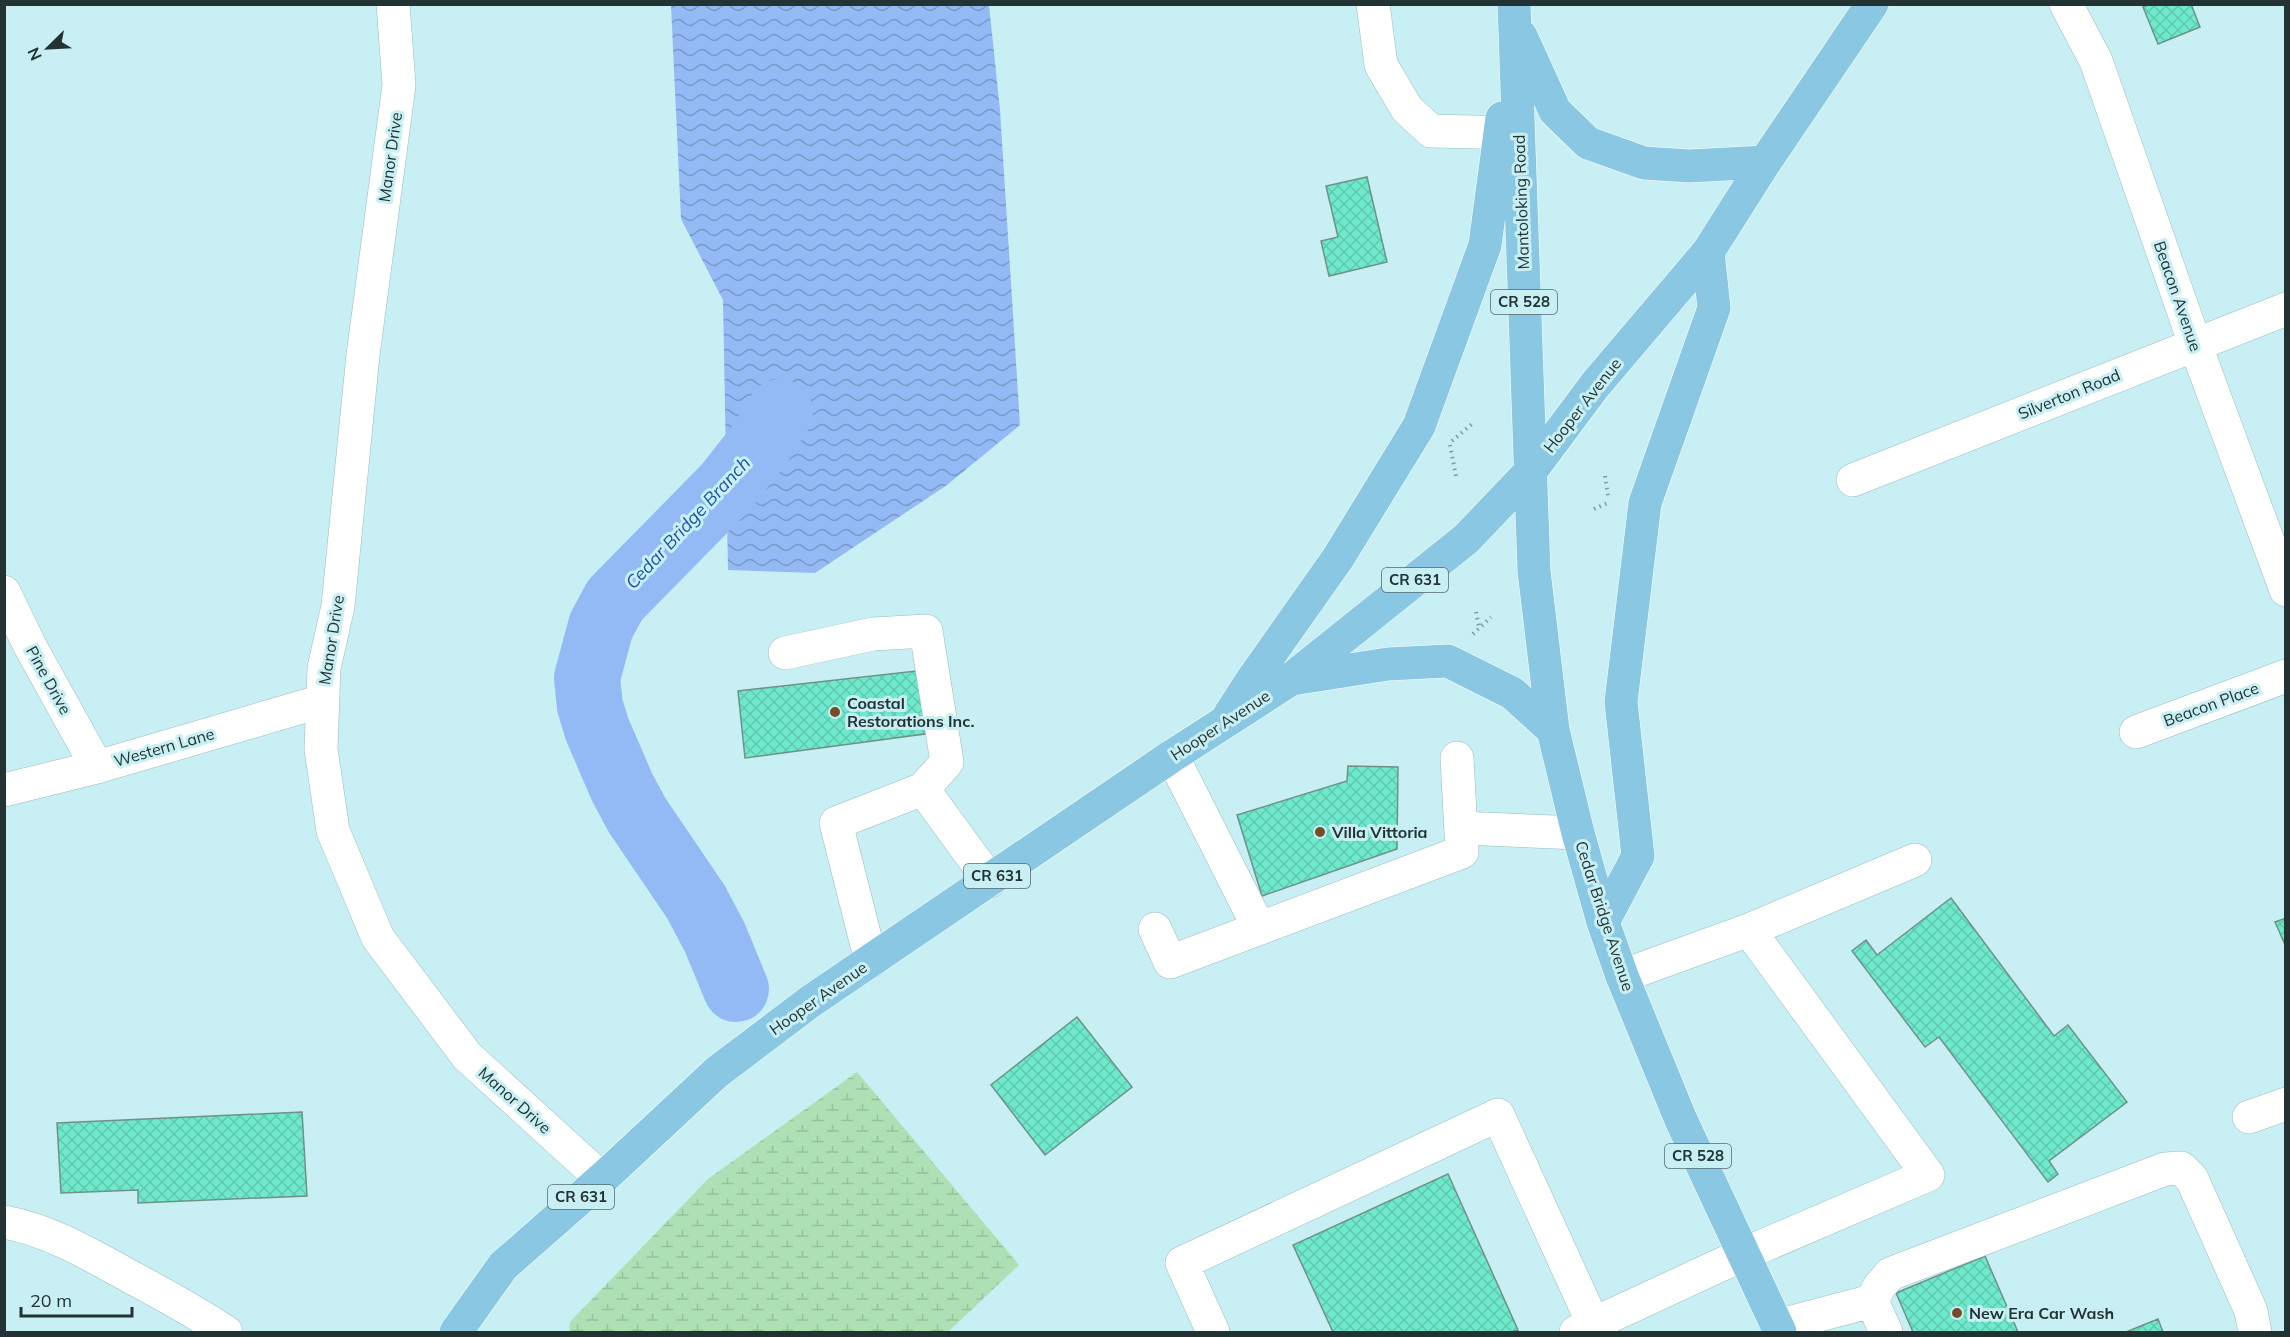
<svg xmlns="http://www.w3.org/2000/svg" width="2290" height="1337" font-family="Mulish,sans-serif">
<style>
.wetland{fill:url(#wetland-marsh)}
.water{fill:url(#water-waves)}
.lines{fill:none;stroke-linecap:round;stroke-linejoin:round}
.river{stroke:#94baf5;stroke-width:66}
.building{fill:url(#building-cross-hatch);stroke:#709188;stroke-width:1.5}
.minor-casing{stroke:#97bcc0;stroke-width:34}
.major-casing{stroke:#fff;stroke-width:34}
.path{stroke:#7f9c9f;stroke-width:4;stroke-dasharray:1.5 4.5;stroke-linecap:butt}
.minor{stroke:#fff;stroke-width:33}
.major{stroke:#89c7e3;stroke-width:33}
.poi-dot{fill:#724d28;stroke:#c8eff3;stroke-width:2}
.labels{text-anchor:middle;stroke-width:6;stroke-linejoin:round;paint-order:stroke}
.shield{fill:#c8eff3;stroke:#546b6d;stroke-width:1.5}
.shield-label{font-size:15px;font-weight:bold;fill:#233334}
.street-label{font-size:16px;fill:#233334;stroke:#c8eff3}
.poi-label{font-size:16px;font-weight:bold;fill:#233334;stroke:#c8eff3;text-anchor:start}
.water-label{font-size:18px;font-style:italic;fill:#1b52a7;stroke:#c8eff3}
</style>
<defs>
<pattern id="wetland-marsh" width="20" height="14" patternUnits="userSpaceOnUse" patternTransform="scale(1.5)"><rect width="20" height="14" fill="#ade0b4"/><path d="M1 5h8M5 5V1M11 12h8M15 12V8" fill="none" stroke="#95c19b"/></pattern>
<pattern id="water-waves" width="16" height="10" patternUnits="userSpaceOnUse" patternTransform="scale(1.5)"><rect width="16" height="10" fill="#94baf5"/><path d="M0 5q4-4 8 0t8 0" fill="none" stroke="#7898c7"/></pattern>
<pattern id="building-cross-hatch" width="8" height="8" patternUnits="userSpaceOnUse" patternTransform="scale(1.5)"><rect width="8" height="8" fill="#6ee9cc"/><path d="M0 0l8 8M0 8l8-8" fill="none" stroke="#5fc8b0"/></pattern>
</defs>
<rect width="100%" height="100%" fill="#c8eff3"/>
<!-- wetland -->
<path class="wetland" d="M857 1072 1019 1265 948 1332H569L570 1322 708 1179Z"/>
<!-- water -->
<path class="water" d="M671 5H989L1000 110 1020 425 947 485 815 573 728 570 723 300 681 219Z"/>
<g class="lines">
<!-- river -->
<path class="river" d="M736 989 715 938 696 902 637 815 622 787 597 729 590 706 587 678 601 626 615 600 727 486 760 444 780 412"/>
</g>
<!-- building -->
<path class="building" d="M2150 4H2191L2200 27 2158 44 2143 7Z
M1367 177 1387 262 1329 276 1321 241 1338 237 1326 186Z
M925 670 932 733 745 758 738 691Z
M1348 766 1398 767 1397 849 1262 896 1237 815 1347 781Z
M1951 898 2054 1036 2068 1025 2127 1102 2049 1161 2058 1174 2048 1182 1939 1037 1925 1047 1852 951 1866 940 1877 955Z
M2286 918V947L2275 922Z
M1077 1017 1132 1087 1045 1155 991 1085Z
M302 1112 307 1196 138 1203V1190L61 1193 57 1123Z
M1448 1174 1518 1330 1512 1332H1333L1293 1245Z
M1985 1256 2018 1332H1913L1896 1293Z
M2158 1319 2163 1332H2126Z"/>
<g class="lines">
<defs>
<path id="minor" d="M393 4 399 85 363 355 338 606 324 668 321 749 333 831 378 938 467 1056 602 1179
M1373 4 1381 65 1407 109 1431 131 1518 133
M2066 4 2096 61 2195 344 2286 590
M1853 480 2286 309
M4 592 30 646 97 767
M785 653 873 634 926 631 947 762 923 789
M2136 732 2286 676
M1172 756 1259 928
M4 790 97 767 322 701
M1461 828 1578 833
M1155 929 1170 962 1462 852 1457 758
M1749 930 1915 860
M871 961 836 823 923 789 990 881
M2249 1117 2286 1104
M4 1222C49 1230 91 1255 131 1277 163 1294 195 1312 226 1332
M1872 1301 1879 1287 1890 1274 2165 1169 2181 1168 2192 1179 2251 1311 2255 1332
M1777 1326 1872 1301 1886 1332
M1213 1332 1182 1263 1498 1115 1597 1332
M1576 1332 1744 1254 1928 1175 1749 930 1622 976"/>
<path id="major" d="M1514 4 1534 571 1553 730 1578 833 1603 922 1622 976 1681 1120 1780 1332
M1521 36 1555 111 1588 143 1644 163 1689 166 1765 162
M1292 679 1388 664 1448 661 1512 693 1553 730
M1230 714 1252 680 1338 558 1419 426 1485 245 1502 118
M1603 922 1638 856 1621 702 1645 503 1714 308 1708 252
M456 1332 503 1266 602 1179 717 1072 811 1001 1172 756 1290 680 1466 539 1531 471 1595 385 1708 252 1765 162 1872 4"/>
</defs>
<!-- minor casing -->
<use href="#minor" class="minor-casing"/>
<!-- major casing -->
<use href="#major" class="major-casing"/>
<!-- path -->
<path class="path" d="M1452 441 1472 424
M1450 445 1456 476
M1605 476 1608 496
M1594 509 1610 502
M1476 612 1479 627
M1473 634 1491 617"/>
<!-- minor -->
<use href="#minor" class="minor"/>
<!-- major -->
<use href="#major" class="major"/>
</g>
<!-- markers -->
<g class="poi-dot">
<circle cx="835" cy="712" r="6"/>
<circle cx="1320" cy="832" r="6"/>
<circle cx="1957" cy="1313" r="6"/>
</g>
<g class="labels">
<!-- shield labels -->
<g class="shield">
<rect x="1491" y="290" width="66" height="24" rx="4.5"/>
<rect x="1382" y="568" width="66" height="24" rx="4.5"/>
<rect x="964" y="864" width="66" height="24" rx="4.5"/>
<rect x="1665" y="1144" width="66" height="24" rx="4.5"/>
<rect x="548" y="1185" width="66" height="24" rx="4.5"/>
</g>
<g class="shield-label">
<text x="1524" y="307">CR 528</text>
<text x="1415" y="585">CR 631</text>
<text x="997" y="881">CR 631</text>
<text x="1698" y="1161">CR 528</text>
<text x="581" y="1202">CR 631</text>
</g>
<!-- street labels -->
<g class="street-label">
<text transform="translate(390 157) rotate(-82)" y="6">Manor Drive</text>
<text transform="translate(1521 202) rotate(-92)" y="6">Mantoloking Road</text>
<text transform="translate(2178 296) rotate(71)" y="6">Beacon Avenue</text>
<text transform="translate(2069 394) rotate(-22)" y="6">Silverton Road</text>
<text transform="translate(1582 405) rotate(-52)" y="6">Hooper Avenue</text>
<text transform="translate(331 640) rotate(-81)" y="6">Manor Drive</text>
<text transform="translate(49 680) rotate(61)" y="6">Pine Drive</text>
<text transform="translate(2211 704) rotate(-20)" y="6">Beacon Place</text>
<text transform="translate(1220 725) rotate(-33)" y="6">Hooper Avenue</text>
<text transform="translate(164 747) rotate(-16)" y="6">Western Lane</text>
<text transform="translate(1605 916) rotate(72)" y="6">Cedar Bridge Avenue</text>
<text transform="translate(818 998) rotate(-35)" y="6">Hooper Avenue</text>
<text transform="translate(515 1100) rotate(42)" y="6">Manor Drive</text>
</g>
<!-- poi labels -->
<g class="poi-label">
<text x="847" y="709">Coastal<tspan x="847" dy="18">Restorations Inc.</tspan></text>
<text x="1332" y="838">Villa Vittoria</text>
<text x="1969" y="1319">New Era Car Wash</text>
</g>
<!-- water labels -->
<g class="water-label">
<text transform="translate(688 523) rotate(-47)" y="6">Cedar Bridge Branch</text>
</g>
</g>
<!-- border -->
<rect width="2290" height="1337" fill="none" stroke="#233334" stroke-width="12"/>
<!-- north arrow -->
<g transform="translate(48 48) rotate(246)" stroke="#c8eff3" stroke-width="4.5" paint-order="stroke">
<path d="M0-4.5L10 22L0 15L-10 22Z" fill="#233334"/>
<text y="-9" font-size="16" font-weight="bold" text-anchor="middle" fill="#233334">N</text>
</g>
<!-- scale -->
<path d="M21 1307v9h111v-9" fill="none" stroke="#233334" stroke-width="3"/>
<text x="30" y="1307" font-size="18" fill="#233334" stroke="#c8eff3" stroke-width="4.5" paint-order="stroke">20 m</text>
</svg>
